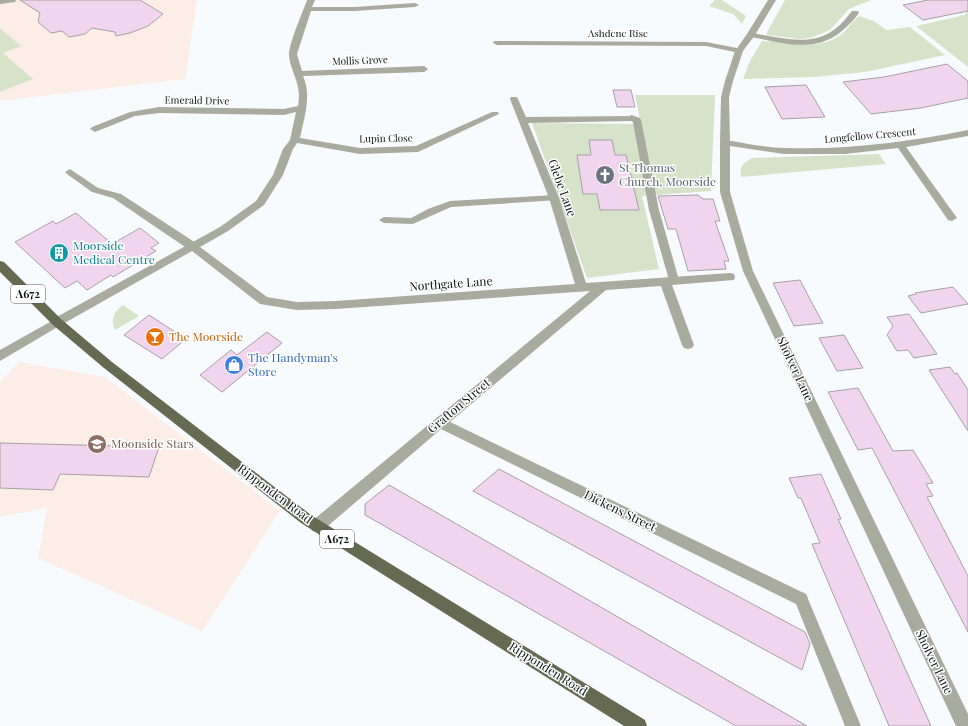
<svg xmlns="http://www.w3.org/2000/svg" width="968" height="726" font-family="'Playfair Display',serif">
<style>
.education{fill:#fcede7}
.green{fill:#d7e3c9}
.building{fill:#f1d5ef;stroke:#a79fa6}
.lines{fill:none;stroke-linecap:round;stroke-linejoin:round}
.service{fill:#a8ab9d;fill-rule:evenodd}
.minor{fill:#a8ab9d;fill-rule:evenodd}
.tertiary{fill:#a8ab9d;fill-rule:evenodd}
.primary{fill:#656a51;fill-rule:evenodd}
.labels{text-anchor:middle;stroke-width:3;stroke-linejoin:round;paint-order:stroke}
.far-street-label{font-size:10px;fill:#0c0f12;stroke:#fff}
.shield{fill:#fff;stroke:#555759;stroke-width:1}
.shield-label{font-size:11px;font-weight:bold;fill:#0c0f12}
.worship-label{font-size:12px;fill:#5b616d;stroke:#fff;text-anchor:start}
.street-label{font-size:12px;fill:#0c0f12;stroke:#fff}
.culture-label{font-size:12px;fill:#0d838f;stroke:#fff;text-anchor:start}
.food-label{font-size:12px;fill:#c56008;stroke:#fff;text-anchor:start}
.shop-label{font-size:12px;fill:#366cbe;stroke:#fff;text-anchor:start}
.education-label{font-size:12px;fill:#785e54;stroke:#fff;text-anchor:start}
</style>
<rect width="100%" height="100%" fill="#f8fbfe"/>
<!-- education -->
<path class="education" d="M0 0H197L185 79 0 101Z
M20 362 105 377 280 511 202 631 38 558 47 508 0 517V381Z"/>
<!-- green -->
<path class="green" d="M715 0H722L746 16 742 24 733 14 709 6Z
M785 0H871L849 9 830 30 811 38 799 39 767 35V32Z
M967 11H968V67L916 26 965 15Z
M859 16 874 21 886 30 910 27 945 55 865 72 814 77 743 79 750 61 762 41C789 41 814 52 839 36 847 31 851 22 859 16Z
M0 28 21 46 3 53 33 79 0 92Z
M635 95H715L711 191 642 196 659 269 587 278 532 123 641 124Z
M879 154 886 164 741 177C739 167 743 163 752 158Z
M123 305 139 316 115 330C110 319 114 312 123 305Z"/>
<!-- building -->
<path class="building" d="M20 0H140L163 14 148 26 130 33 116 36 115 32 92 28 85 34 69 37 62 31 51 33 38 22 40 13Z
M928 0H968V11L923 20 903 5Z
M947 64 968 81V98L921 108 871 114 843 82 884 77Z
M806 85 825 117 782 119 765 87Z
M613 90H631L635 107H617Z
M589 140H612L615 155H626L639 210H600L597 194H583L577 155H591Z
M698 195 703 199H713L720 221H715L729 261H724L726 269 688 271 676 229H668L658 196Z
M76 213 112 244 140 228 159 243 151 248 156 251 113 277 111 275 87 290 77 281 65 288 15 242 53 221 56 224Z
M800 280 812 303 823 323 794 326 773 283Z
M953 287 968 304 921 313 908 296 916 294 915 293Z
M909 314 937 354 914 358 908 350 897 351 887 335 893 326 887 317Z
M149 315 186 339 162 359 124 335Z
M267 332 282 343 222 392 200 375 231 350 237 355Z
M844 335 863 368 837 371 819 338Z
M950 367 955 374 957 373 968 390V431L929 370Z
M858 388 893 451 913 450 933 483 926 484 933 496 927 497 968 576V632L872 448 858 450 828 392Z
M0 443 159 447 149 477 60 474 53 490 0 488Z
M499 469 805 632 810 644 802 670 473 491Z
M821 474 841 519H838L931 726H889L812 544 820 543 801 498H798L789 478Z
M389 485 807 726H736L365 515V504Z"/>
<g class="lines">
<!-- service -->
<path class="service" d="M0 0H16L15 2 0 4Z
M852 11H858L859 13C826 56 798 46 751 37L747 35 751 33C779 37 811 48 835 29 842 24 847 17 852 11Z
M631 115 640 118 641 120 659 210 679 280 678 283H670L669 280 649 210 633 122 627 118Z
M70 169 98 188 121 194 196 243 197 246 196 249H188L113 198 92 192 67 174 65 172Z
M554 195 558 196 559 198 558 200 451 207 413 224 384 223 379 220 384 217 411 218 428 209 450 201Z
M801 592 806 594 861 726H845L794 599 796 594Z"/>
<!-- minor -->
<path class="minor" d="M307 0H315L312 7H354L415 3 419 5 415 7 354 11H311L297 54 302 71 424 66 428 69 424 72 303 76C312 96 304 118 300 138L360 148 416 146 492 112H498L499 114 418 152 360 154 297 143 293 149 283 175 264 205 228 231 200 247 267 297 297 302 336 301 575 284 549 198 510 99 511 97H517L526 117 634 116 635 118 631 121 528 123 559 198 586 283 730 273 734 274 735 277 734 280 672 285 694 345 692 348 688 349 684 348 682 345 661 286 606 290 450 422 806 594 808 599 806 604 801 606 796 604 441 429 322 531 317 532 312 531 310 526 312 521 590 291 336 309 297 310 260 304 192 251 61 325 57 326 53 325 51 322 53 319 220 227 256 201 273 175 283 149 290 140 296 112 284 115 159 113 135 116 95 132 90 129 92 127 130 112 159 107 284 109 298 106C302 83 292 77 289 56 288 45 303 12 307 0Z
M494 41 706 42 742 49 743 51 739 53 706 46 497 45 493 43Z
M968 130V136L906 147 957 218 952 221 948 220 898 148 845 154H784L730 146V192L753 271 968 714V726H956L743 271 720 192V143L725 140C745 143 766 148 786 148 848 150 907 142 968 130Z"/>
<!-- tertiary -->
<path class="tertiary" d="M768 0H776L755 35 743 51 733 81 729 97 730 143 728 145H722L720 143 721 97 725 81 735 51 747 34Z
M57 318 61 319 63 322 61 325 0 361V350Z"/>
<!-- primary -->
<path class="primary" d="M0 261 4 262 61 319 112 362 311 515 645 720 647 726H624L301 523 104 368 53 325 0 272Z"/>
</g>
<!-- icons -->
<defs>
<symbol id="church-disc" viewBox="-11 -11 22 22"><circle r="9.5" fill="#6b7280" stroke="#fff"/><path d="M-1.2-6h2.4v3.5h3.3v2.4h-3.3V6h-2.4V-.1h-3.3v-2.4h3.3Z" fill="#fff"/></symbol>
<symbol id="building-disc" viewBox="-11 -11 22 22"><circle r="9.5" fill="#0f9aa8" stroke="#fff"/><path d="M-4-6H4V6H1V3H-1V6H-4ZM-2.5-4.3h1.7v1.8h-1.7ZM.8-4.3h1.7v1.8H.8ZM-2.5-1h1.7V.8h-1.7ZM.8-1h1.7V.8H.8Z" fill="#fff"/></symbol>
<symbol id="bar-disc" viewBox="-11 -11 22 22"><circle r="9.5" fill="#e8710a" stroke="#fff"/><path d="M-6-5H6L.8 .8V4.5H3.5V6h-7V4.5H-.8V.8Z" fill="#fff"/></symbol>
<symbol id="shop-disc" viewBox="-11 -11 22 22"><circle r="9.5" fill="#3f7fe0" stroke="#fff"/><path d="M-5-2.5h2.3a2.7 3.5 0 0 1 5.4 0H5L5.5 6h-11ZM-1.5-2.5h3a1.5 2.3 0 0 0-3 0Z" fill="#fff"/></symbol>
<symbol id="school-disc" viewBox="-11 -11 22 22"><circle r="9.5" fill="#8d6e63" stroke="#fff"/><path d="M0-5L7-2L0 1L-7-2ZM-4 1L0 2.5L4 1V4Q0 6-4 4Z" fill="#fff"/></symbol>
</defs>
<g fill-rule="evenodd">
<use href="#church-disc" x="594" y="164" width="22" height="22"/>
<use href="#building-disc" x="48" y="242" width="22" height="22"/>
<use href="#bar-disc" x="144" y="326" width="22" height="22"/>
<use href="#shop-disc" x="223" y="354" width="22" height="22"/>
<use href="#school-disc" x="86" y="433" width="22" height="22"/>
</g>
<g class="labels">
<!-- far-street labels -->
<g class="far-street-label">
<text x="618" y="37">Ashdene Rise</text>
<text transform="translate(360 60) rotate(-2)" y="4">Mollis Grove</text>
<text transform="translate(197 100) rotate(1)" y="4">Emerald Drive</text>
<text transform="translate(870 135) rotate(-5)" y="4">Longfellow Crescent</text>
<text transform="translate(386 138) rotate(-1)" y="4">Lupin Close</text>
</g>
<!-- shield labels -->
<g class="shield">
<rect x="11" y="285" width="34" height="18" rx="3"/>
<rect x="320" y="530" width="34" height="18" rx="3"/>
</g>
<g class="shield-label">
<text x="28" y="298">A672</text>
<text x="337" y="543">A672</text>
</g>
<!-- worship labels -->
<g class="worship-label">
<text x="619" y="172">St Thomas<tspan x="619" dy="14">Church, Moorside</tspan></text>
</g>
<!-- street labels -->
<g class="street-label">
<text transform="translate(562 188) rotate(70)" y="4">Glebe Lane</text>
<text transform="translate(451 284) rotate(-4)" y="4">Northgate Lane</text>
<text transform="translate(795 369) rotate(65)" y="4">Sholver Lane</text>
<text transform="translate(459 406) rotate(-40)" y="4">Grafton Street</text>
<text transform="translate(275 494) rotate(37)" y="4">Ripponden Road</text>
<text transform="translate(620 511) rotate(26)" y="4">Dickens Street</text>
<text transform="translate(934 662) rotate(64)" y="4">Sholver Lane</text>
<text transform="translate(548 669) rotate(32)" y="4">Ripponden Road</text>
</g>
<!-- culture labels -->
<g class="culture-label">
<text x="73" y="250">Moorside<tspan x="73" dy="14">Medical Centre</tspan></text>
</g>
<!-- food labels -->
<g class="food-label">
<text x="169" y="341">The Moorside</text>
</g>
<!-- shop labels -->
<g class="shop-label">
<text x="248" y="362">The Handyman's<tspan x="248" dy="14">Store</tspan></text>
</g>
<!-- education labels -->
<g class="education-label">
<text x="111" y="448">Moonside Stars</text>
</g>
</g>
</svg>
